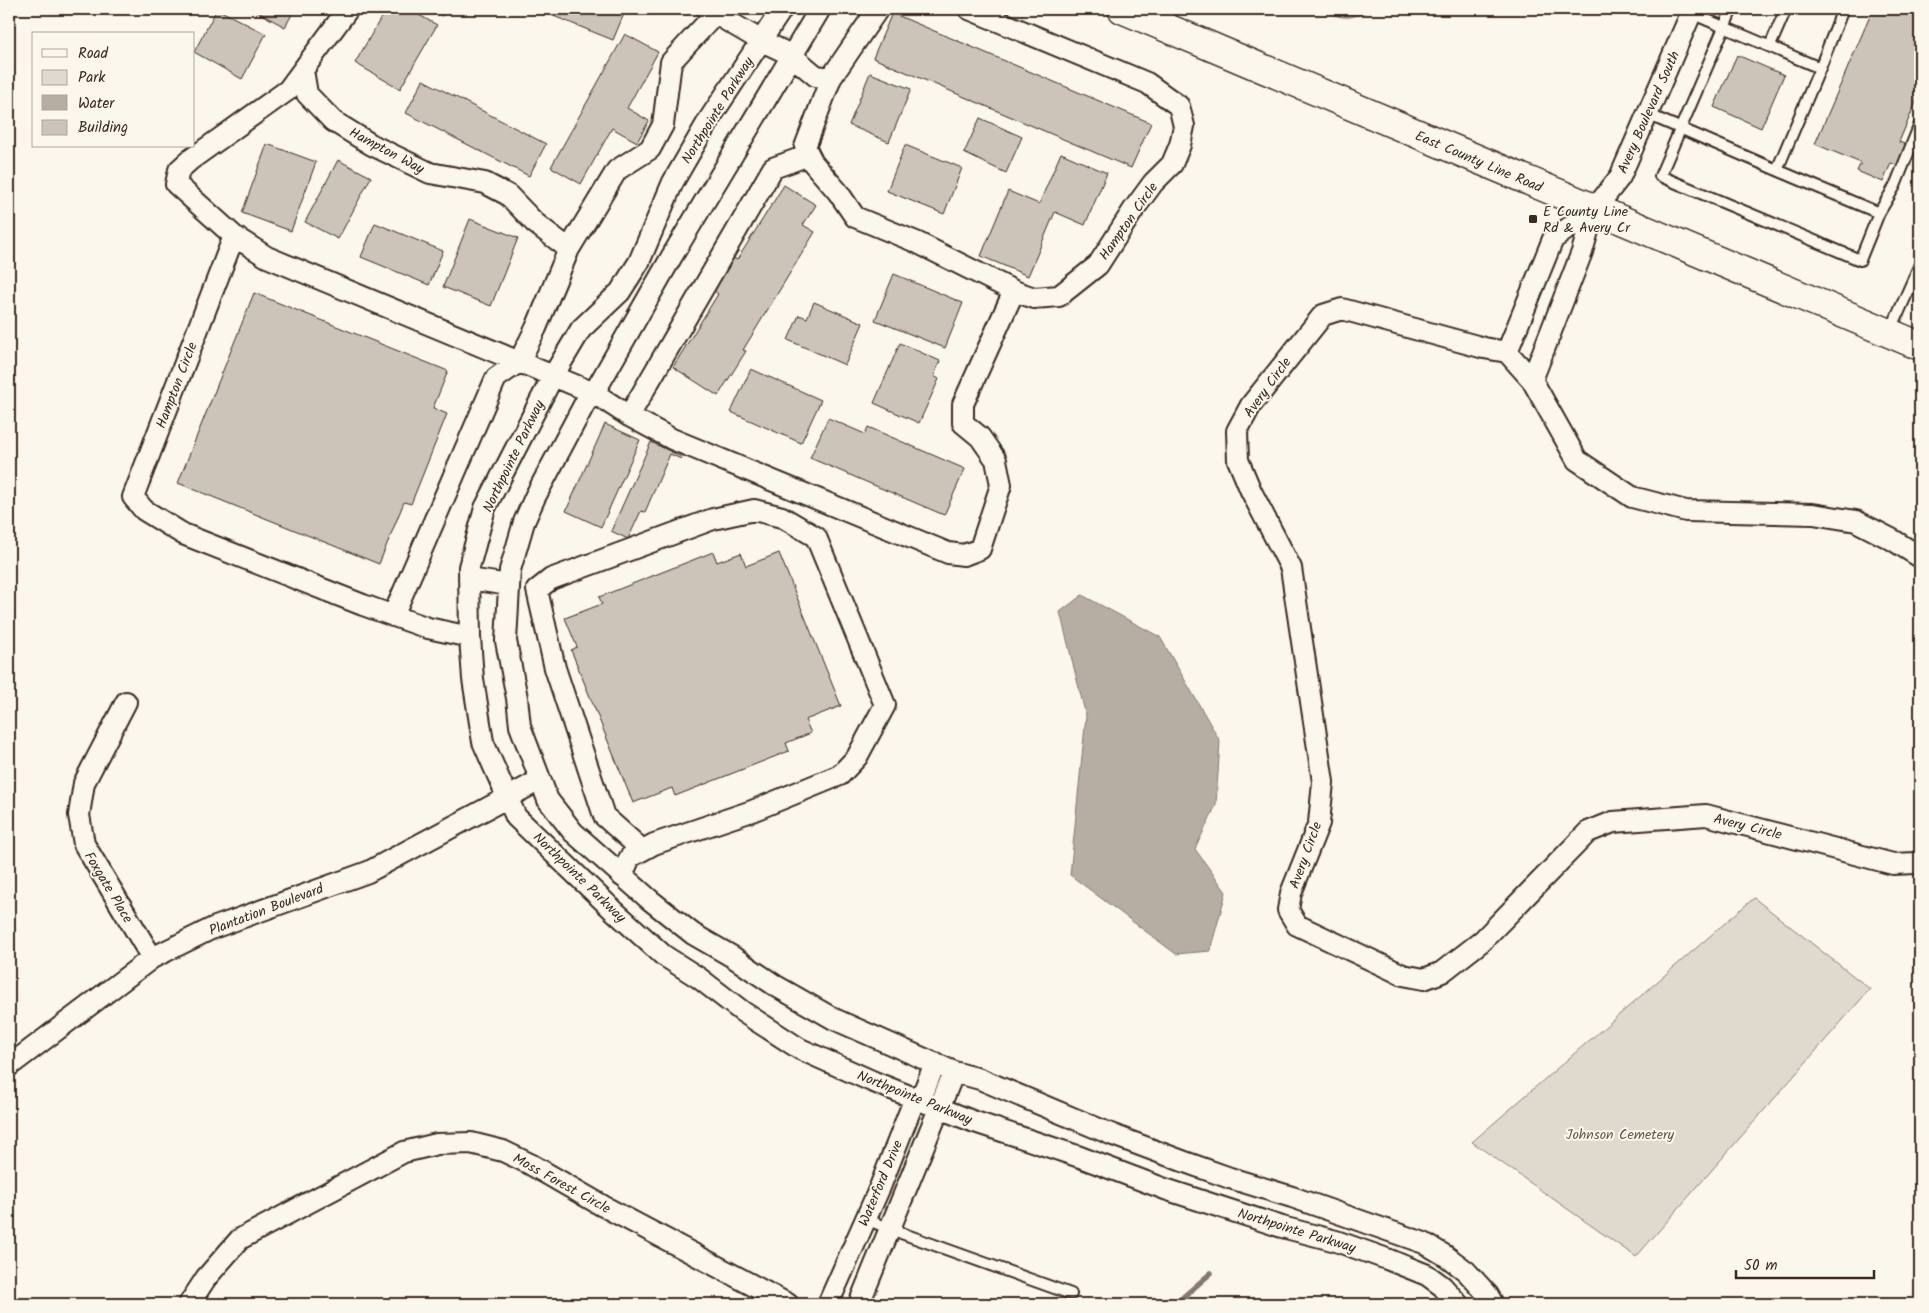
<svg xmlns="http://www.w3.org/2000/svg" width="1929" height="1313" font-family="Kalam,sans-serif">
<style>
.built{fill:#ede8dd}
.green{fill:#dfd9ce;stroke:#8d8276}
.water{fill:#b6aea2;stroke:#85796d}
.lines{fill:none;stroke-linecap:round;stroke-linejoin:round}
.stream{stroke:#85796d;stroke-width:5.5}
.building{fill:#ccc4b9;stroke:#3b2a1e}
.lane-casing{stroke:#3b2a1e;stroke-width:14}
.street-casing{stroke:#3b2a1e;stroke-width:24}
.secondary-casing{stroke:#3b2a1e;stroke-width:31}
.lane{stroke:#fbf7ec;stroke-width:10}
.street{stroke:#fbf7ec;stroke-width:20}
.secondary{stroke:#fbf7ec;stroke-width:28}
.poi-dot{fill:#3b2a1e;stroke:#fbf7ec;stroke-width:2}
.labels{text-anchor:middle;stroke-width:4;stroke-linejoin:round;paint-order:stroke}
.street-label{font-size:14px;fill:#3b2a1e;stroke:#fbf7ec}
.poi-label{font-size:14px;fill:#3b2a1e;stroke:#fbf7ec;text-anchor:start}
.park-label{font-size:14px;fill:#64564a;stroke:#fbf7ec}
</style>
<rect width="100%" height="100%" fill="#fbf7ec"/>
<filter id="ink" filterUnits="userSpaceOnUse"><feTurbulence type="fractalNoise" baseFrequency=".02" numOctaves="2"/><feDisplacementMap in="SourceGraphic" scale="10" xChannelSelector="R" yChannelSelector="G"/><feConvolveMatrix kernelMatrix="1 2 1 2 8 2 1 2 1" color-interpolation-filters="sRGB"/></filter>
<g filter="url(#ink)">
<!-- built -->
<path class="built" d="M9 9H21L9 34Z"/>
<!-- green -->
<path class="green" d="M1754 898 1870 989 1636 1257 1472 1142Z"/>
<!-- water -->
<path class="water" d="M1319 9H1372C1347 21 1344 19 1319 9Z
M1082 595 1160 637 1220 741 1216 805 1195 849 1226 892 1210 951 1176 954 1070 875 1086 716 1060 612Z"/>
<g class="lines">
<!-- stream -->
<path class="stream" d="M1175 1304 1211 1273"/>
</g>
<!-- building -->
<path class="building" d="M217 9 266 34 242 79 194 52Z
M252 9H295L285 27Z
M386 9H408L437 25 400 89 355 63Z
M430 9H446L442 16Z
M536 9H626L613 40Z
M1873 9H1920V92L1899 142 1907 145 1899 166 1891 163 1883 182 1857 171 1861 163 1815 144Z
M892 13 1151 123 1131 168 873 58Z
M625 34 658 52 627 108 649 121 637 142 612 128 581 184 551 167Z
M1737 55 1784 75 1761 128 1714 107Z
M870 73 911 89 889 142 849 125Z
M423 80 546 144 529 176 406 113Z
M980 118 1022 137 1006 173 964 153Z
M267 144 316 162 291 231 242 213Z
M905 145 962 168 944 214 887 191Z
M1061 153 1107 173 1085 225 1055 212 1028 276 981 256 1008 191 1039 204Z
M338 160 371 177 338 239 305 222Z
M784 185 816 205 803 225 815 232 743 350 746 351 718 396 673 367 718 294 713 290 734 258 737 260Z
M470 219 518 238 491 306 443 287Z
M375 223 443 251 429 285 361 257Z
M894 274 963 303 945 348 875 320Z
M254 293 448 371 433 408 447 414 411 504 404 502 379 564 178 483Z
M814 302 863 323 845 365 788 340 799 315 807 318Z
M900 343 940 361 934 376 939 379 919 423 874 403Z
M751 369 821 400 801 443 731 412Z
M828 418 865 434 868 427 965 469 944 515 810 458Z
M605 424 640 440 601 527 566 511Z
M651 442 682 457 681 459 670 454 645 512 641 511 628 539 611 531Z
M713 552 717 562 741 553 746 566 779 553 841 706 805 720 811 733 786 743 789 751 675 796 672 788 633 803 571 650 577 647 565 618 602 604 599 597Z"/>
<g class="lines">
<defs>
<path id="lane" d="M1732 9 1660 176 1860 260 1879 213 1777 170
M1691 13 1820 68 1843 9
M1770 46 1786 9
M1647 114 1777 170 1820 68
M1879 213 1895 186 1920 124
M1890 332 1920 264
M866 1219 890 1229 1071 1294"/>
<path id="street" d="M348 9 288 90 190 160 179 170 176 184 234 236 133 497 144 510 183 534 363 605 428 628 470 637
M707 9 760 40 791 55 816 76 831 78
M782 9 710 118 673 182 639 262 620 292 581 329 553 376 485 508 469 567 470 637 473 679 483 742 516 817 612 909 663 955 699 978 743 1012 800 1049 874 1082 972 1121 1080 1157 1165 1189 1282 1227 1336 1241 1387 1259 1427 1275 1442 1286 1458 1304
M820 9 672 256 594 393 585 403 535 497 524 522 510 570 506 641 517 698 520 726 548 800 573 832 650 900 693 934 733 957 776 986 834 1019 954 1072 980 1079 1113 1135 1185 1162 1230 1178 1292 1197 1424 1243 1446 1256 1466 1271 1488 1295 1493 1304
M878 9 831 78 805 147 813 163 838 192 855 217 916 242 1014 291 1034 298 1059 296 1098 265 1134 209 1153 183 1172 164 1180 145 1184 126 1179 106 1147 83 969 9
M303 70 307 94 333 121 372 145 430 173 485 183 508 195 535 223 569 249
M1594 210 1620 177 1693 9
M234 236 267 257 594 393 629 416 672 439 948 553 964 555 980 549 1001 485 996 460 980 437 963 423V404L1014 291
M1507 352 1553 239 1594 210 1582 252 1532 380
M629 416 773 168 809 155
M1920 557 1893 540 1856 521 1813 514 1686 511 1632 497 1577 460 1532 380 1507 352 1484 348 1342 309 1323 315 1251 405 1237 431 1238 460 1251 491 1291 568 1323 782 1319 823 1291 893 1288 910 1297 925 1403 975 1424 979 1442 972 1482 941 1588 832 1613 822 1706 815 1893 864 1916 863 1920 861
M469 579 509 585
M393 616 496 378 519 362 536 328 569 249 617 170 650 149 663 125 671 62 716 13
M126 702 84 783 79 815 84 844 152 958
M622 876 630 857 654 844 752 811 840 775 857 757 885 705 816 537 782 517 754 510 713 519 551 579 537 590 555 668 604 816 642 850
M9 1066 152 958 213 928 368 872 540 780
M189 1304 206 1278 240 1239 404 1152 437 1144 471 1143 503 1151 530 1164 603 1206 788 1304
M828 1304 880 1187 915 1098 924 1091 935 1063
M859 1304 954 1072"/>
<path id="secondary" d="M1122 9 1920 346"/>
</defs>
<!-- lane casing -->
<use href="#lane" class="lane-casing"/>
<!-- street casing -->
<use href="#street" class="street-casing"/>
<!-- secondary casing -->
<use href="#secondary" class="secondary-casing"/>
<!-- lane -->
<use href="#lane" class="lane"/>
<!-- street -->
<use href="#street" class="street"/>
<!-- secondary -->
<use href="#secondary" class="secondary"/>
</g>
</g>
<!-- markers -->
<rect class="poi-dot" x="1528" y="214" width="10" height="10" rx="2.5"/>
<g class="labels">
<!-- street labels -->
<g class="street-label">
<text transform="translate(717 110) rotate(-58)" y="5">Northpointe Parkway</text>
<text transform="translate(1648 112) rotate(-66)" y="5">Avery Boulevard South</text>
<text transform="translate(387 150) rotate(28)" y="5">Hampton Way</text>
<text transform="translate(1479 161) rotate(23)" y="5">East County Line Road</text>
<text transform="translate(1128 221) rotate(-55)" y="5">Hampton Circle</text>
<text transform="translate(176 385) rotate(-69)" y="5">Hampton Circle</text>
<text transform="translate(1267 387) rotate(-54)" y="5">Avery Circle</text>
<text transform="translate(513 456) rotate(-64)" y="5">Northpointe Parkway</text>
<text transform="translate(1748 826) rotate(14)" y="5">Avery Circle</text>
<text transform="translate(1305 855) rotate(-70)" y="5">Avery Circle</text>
<text transform="translate(580 877) rotate(44)" y="5">Northpointe Parkway</text>
<text transform="translate(109 887) rotate(59)" y="5">Foxgate Place</text>
<text transform="translate(266 909) rotate(-21)" y="5">Plantation Boulevard</text>
<text transform="translate(915 1097) rotate(22)" y="5">Northpointe Parkway</text>
<text transform="translate(562 1183) rotate(29)" y="5">Moss Forest Circle</text>
<text transform="translate(880 1183) rotate(-67)" y="5">Waterford Drive</text>
<text transform="translate(1297 1230) rotate(17)" y="5">Northpointe Parkway</text>
</g>
<!-- poi labels -->
<g class="poi-label">
<text x="1543" y="216">E County Line<tspan x="1543" dy="16">Rd &amp; Avery Cr</tspan></text>
</g>
<!-- park labels -->
<g class="park-label">
<text x="1620" y="1139">Johnson Cemetery</text>
</g>
</g>
<!-- margin -->
<rect width="1929" height="1313" fill="none" stroke="#fbf7ec" stroke-width="30"/>
<rect x="15" y="15" width="1899" height="1283" fill="none" stroke="#3b2a1e" stroke-width="2" filter="url(#ink)"/>
<!-- legend -->
<rect x="32" y="32" width="162" height="115" fill="#fbf7ec" stroke="#aea59a"/>
<rect x="42" y="49" width="25" height="8" fill="#fbf7ec" stroke="#aea59a"/>
<text x="78" y="58" font-size="15" fill="#3b2a1e">Road</text>
<rect x="42" y="70" width="25" height="15" fill="#dfd9ce" stroke="#aea59a"/>
<text x="78" y="82" font-size="15" fill="#3b2a1e">Park</text>
<rect x="42" y="95" width="25" height="15" fill="#b6aea2" stroke="#aea59a"/>
<text x="78" y="108" font-size="15" fill="#3b2a1e">Water</text>
<rect x="42" y="120" width="25" height="15" fill="#ccc4b9" stroke="#aea59a"/>
<text x="78" y="132" font-size="15" fill="#3b2a1e">Building</text>
<!-- scale -->
<path d="M1736 1270v8h138v-8" fill="none" stroke="#3b2a1e" stroke-width="2.5"/>
<text x="1744" y="1270" font-size="15" fill="#3b2a1e" stroke="#fbf7ec" stroke-width="4" paint-order="stroke">50 m</text>
</svg>
